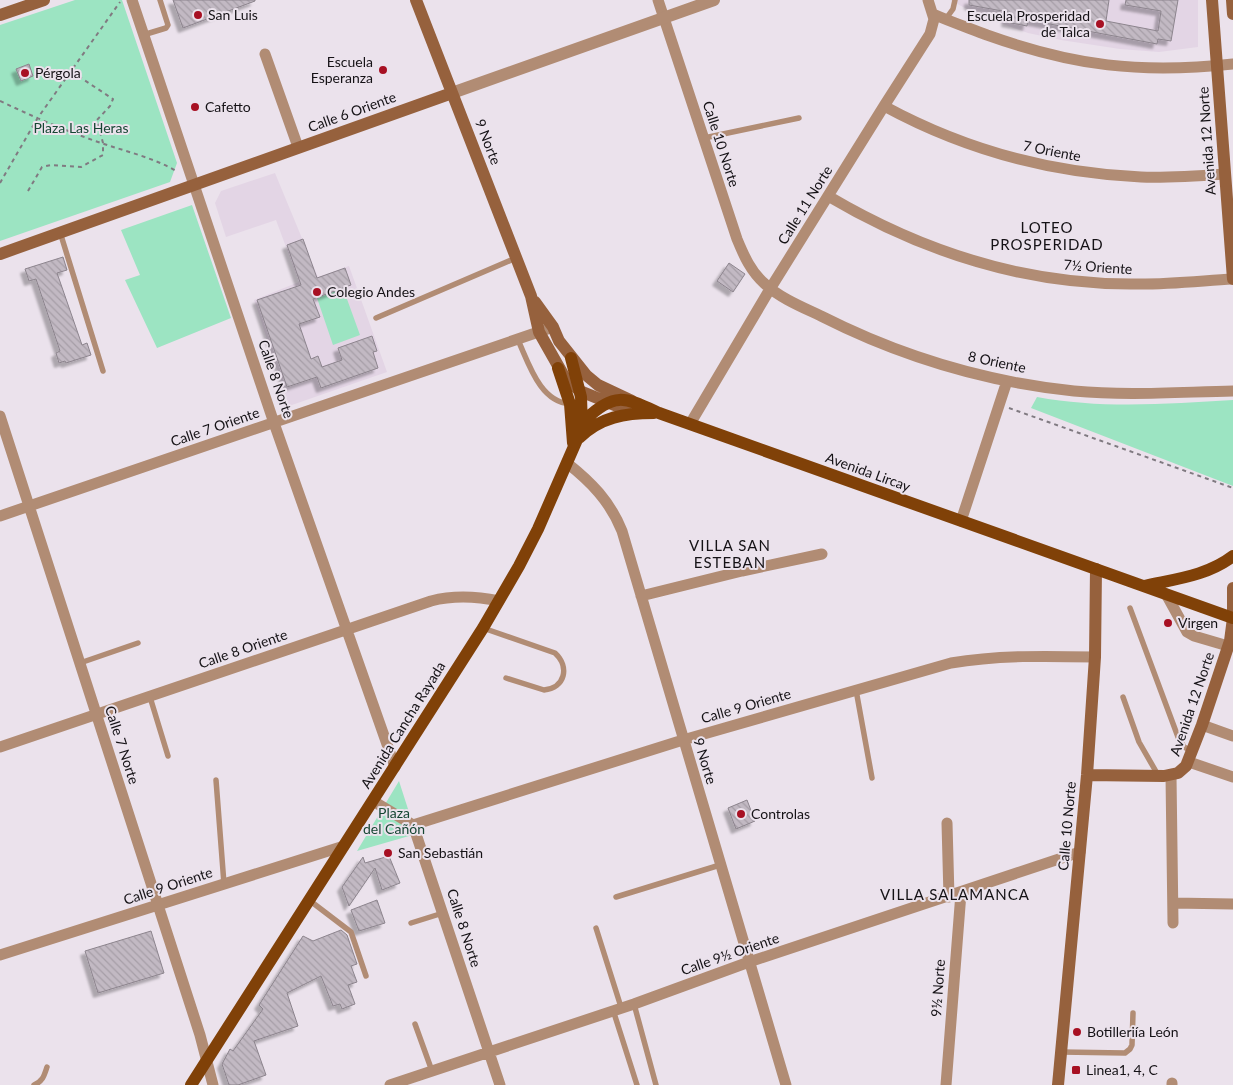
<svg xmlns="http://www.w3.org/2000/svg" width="1233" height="1085" font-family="Lato,sans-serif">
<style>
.built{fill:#e3d5e5}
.green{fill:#9ce4c2}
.building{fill:url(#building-back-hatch);stroke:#8c848d;filter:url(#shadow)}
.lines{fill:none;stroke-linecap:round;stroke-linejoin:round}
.path{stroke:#807a81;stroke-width:2;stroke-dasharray:4 4;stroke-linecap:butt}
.service{stroke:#b18c74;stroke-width:5.5}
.minor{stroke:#b18c74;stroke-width:11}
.tertiary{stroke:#b18c74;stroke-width:12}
.secondary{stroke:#96613d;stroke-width:12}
.primary{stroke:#804108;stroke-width:12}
.poi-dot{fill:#a71023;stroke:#ebe2ec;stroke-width:2}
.labels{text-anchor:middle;stroke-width:4;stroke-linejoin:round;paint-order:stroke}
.poi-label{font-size:14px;fill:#151216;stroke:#ebe2ec;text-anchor:start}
.street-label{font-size:14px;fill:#151216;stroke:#ebe2ec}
.park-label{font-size:14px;fill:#164633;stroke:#ebe2ec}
.neighbourhood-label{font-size:15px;letter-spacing:1px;fill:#151216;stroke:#ebe2ec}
</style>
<defs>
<pattern id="building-back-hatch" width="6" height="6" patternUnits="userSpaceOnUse" patternTransform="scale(1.25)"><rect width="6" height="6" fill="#c2b9c3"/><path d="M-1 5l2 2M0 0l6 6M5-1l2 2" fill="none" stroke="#a69ea7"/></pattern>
<filter id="shadow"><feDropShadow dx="-4.5" dy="4.5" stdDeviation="1" flood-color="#0004"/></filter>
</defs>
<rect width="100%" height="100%" fill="#ebe2ec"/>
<!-- built -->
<path class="built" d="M950 0H1198V47L1159 52 1120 49 1061 40 1028 33 978 15Z
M275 173 318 277 349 266 387 372 289 406 254 300 299 282 276 220 226 237 215 203 221 191Z"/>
<!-- green -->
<path class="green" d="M75 0H122L177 163 170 182 0 241V25Z
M192 205 231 318 157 348 125 280 140 275 121 230Z
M343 288 360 335 333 345 317 298Z
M1037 397C1100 409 1169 404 1233 400V486L1031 408Z
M399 781 416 834 357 851Z"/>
<!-- building -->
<path class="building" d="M173 0H255V1L183 28Z
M969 0H1109L1106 21 1158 31 1161 11 1125 5 1126 0H1178L1171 41 1158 39 1157 44 1028 20 1027 26 1006 22 1008 12 969 5Z
M29 64 33 76 21 81 16 69Z
M303 239 317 278 345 268 351 285 313 299 320 317 299 324 311 359 318 356 322 367 342 360 338 348 372 336 377 351 373 352 378 368 321 388 317 377 287 387 257 300 301 285 287 245Z
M63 257 67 270 57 273 82 345 87 343 91 355 66 363 65 361 59 363 56 353 60 351 36 279 29 281 25 269Z
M729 263 745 274 733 292 717 281Z
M747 800 755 821 736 829 728 808Z
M389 856 400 883 382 890 375 868 349 906 342 887 363 857 365 863Z
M377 900 385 923 359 931 351 910Z
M341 930 347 935 357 964 351 966 357 982 348 985 355 1004 342 1009 340 1004 333 1006 321 976 287 993 298 1026 254 1041 266 1075 238 1085H229L222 1064 230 1049 233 1051 263 1009 259 1005 303 936 313 941Z
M151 931 164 973 98 993 85 951Z"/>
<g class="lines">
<!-- path -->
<path class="path" d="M0 101C34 117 68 132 104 144 128 152 154 158 176 171
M0 183 37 119 120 2
M28 191 42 167 51 165 81 167 103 155V143L97 120 110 106 113 99 72 72
M1009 408 1233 488"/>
<!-- service -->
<path class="service" d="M945 20 953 9 955 0
M143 35 166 28 168 25 160 0
M704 138 799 118
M60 232 103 371
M376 318 516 258
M518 340C529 364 540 402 570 404
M1130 608 1178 737 1184 747 1192 751
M483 628 555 653C570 667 565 688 544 690L506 678
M80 663 138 643
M856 690 872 778
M150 697 168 756
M1123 697 1139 742 1158 775
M216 780 224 884
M616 897 720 865
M309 900 351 932 366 976
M411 923 443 913
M596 928 621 1007
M634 1004 656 1085
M613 1010 637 1085
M415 1024 432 1071
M1061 1052 1125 1053 1130 1049 1132 1045 1133 1013
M34 1085C43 1081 44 1076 47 1067"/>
<!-- minor -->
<path class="minor" d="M132 0 274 423 395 767
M658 0 737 239C744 256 751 272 765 284 780 298 802 307 821 316 900 356 986 382 1074 391 1127 396 1180 392 1233 391
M933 14C951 22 969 28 987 35 1074 66 1140 74 1233 64
M265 54 298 147
M884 106C965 150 1048 173 1141 177 1169 178 1197 176 1225 174
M828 196C921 251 1022 284 1131 284 1165 285 1199 281 1233 279
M0 416 200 1035 213 1085
M690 424 770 289 884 106 930 34 934 19 928 0
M567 463C591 482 610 501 622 531L786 1085
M0 516 553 327
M961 521 1007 381
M1166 594 1187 632 1194 636 1228 646
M641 596 742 571 822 554
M1202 725 1233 736
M0 747 431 601C454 595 475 596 499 601
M1189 762 1233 777
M1171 776 1173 923
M373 801 413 825 500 1085
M947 823 949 897
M413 825 683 740 951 663C999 655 1047 656 1095 657
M1173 903 1233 904
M0 955 344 846
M390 1085 634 1004 749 962 1080 852
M946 1085 961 893
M1172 1085V1083"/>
<!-- tertiary -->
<path class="tertiary" d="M452 93 714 0"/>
<!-- secondary -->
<path class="secondary" d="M416 0 531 296 539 332 565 378 580 391 634 413
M1212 0 1233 279
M1232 0 1233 14
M0 15 44 0
M0 254 452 93
M535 302 553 327 559 341 586 375 598 385 632 401
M1087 775 1164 776 1178 773 1186 766 1202 725 1230 641 1233 618V588
M1058 1085 1087 775 1095 657 1096 569"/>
<!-- primary -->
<path class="primary" d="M571 358 581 397 582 427
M558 368 570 404 573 443
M579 438C600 417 625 413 654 413
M1144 586C1175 579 1207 576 1233 556
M191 1085 483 628 519 566 538 529 586 419C615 391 626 398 659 413L1233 618"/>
</g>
<!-- markers -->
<g class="poi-dot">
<circle cx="198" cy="15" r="5"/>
<circle cx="1100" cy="24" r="5"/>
<circle cx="383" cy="70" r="5"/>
<circle cx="25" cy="73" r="5"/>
<circle cx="195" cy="107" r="5"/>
<circle cx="317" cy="292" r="5"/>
<circle cx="1168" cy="623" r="5"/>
<circle cx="741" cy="814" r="5"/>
<circle cx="388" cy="853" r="5"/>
<circle cx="1077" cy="1032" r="5"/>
<rect x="1071" y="1065" width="10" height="10" rx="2.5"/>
</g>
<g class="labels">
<!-- poi labels -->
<g class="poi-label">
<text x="208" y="20">San Luis</text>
<text x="1090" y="21" text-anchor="end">Escuela Prosperidad<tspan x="1090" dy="16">de Talca</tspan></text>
<text x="373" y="67" text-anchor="end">Escuela<tspan x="373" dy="16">Esperanza</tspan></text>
<text x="35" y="78">Pérgola</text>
<text x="205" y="112">Cafetto</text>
<text x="327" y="297">Colegio Andes</text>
<text x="1178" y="628">Virgen</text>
<text x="751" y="819">Controlas</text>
<text x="398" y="858">San Sebastián</text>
<text x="1087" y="1037">Botilleriía León</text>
<text x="1086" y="1075">Linea1, 4, C</text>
</g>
<!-- street labels -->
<g class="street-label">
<text transform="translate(352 112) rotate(-20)" y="5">Calle 6 Oriente</text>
<text transform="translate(1207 141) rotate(-94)" y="5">Avenida 12 Norte</text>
<text transform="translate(488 142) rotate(69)" y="5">9 Norte</text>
<text transform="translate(721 144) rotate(72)" y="5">Calle 10 Norte</text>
<text transform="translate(1052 151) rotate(11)" y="5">7 Oriente</text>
<text transform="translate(805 205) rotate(-58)" y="5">Calle 11 Norte</text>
<text transform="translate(1098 267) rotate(4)" y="5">7½ Oriente</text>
<text transform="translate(997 362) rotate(12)" y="5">8 Oriente</text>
<text transform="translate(276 379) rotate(71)" y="5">Calle 8 Norte</text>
<text transform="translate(215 427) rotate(-19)" y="5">Calle 7 Oriente</text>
<text transform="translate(868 472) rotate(20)" y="5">Avenida Lircay</text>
<text transform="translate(243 649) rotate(-19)" y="5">Calle 8 Oriente</text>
<text transform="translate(1192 704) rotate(-71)" y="5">Avenida 12 Norte</text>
<text transform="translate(746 706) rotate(-16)" y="5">Calle 9 Oriente</text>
<text transform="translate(403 725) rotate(-58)" y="5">Avenida Cancha Rayada</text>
<text transform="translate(122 745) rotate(72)" y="5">Calle 7 Norte</text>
<text transform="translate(705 761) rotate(73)" y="5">9 Norte</text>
<text transform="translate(1067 826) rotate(-85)" y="5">Calle 10 Norte</text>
<text transform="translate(168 886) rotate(-18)" y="5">Calle 9 Oriente</text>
<text transform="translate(464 928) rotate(72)" y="5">Calle 8 Norte</text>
<text transform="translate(730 954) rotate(-19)" y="5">Calle 9½ Oriente</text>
<text transform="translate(938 988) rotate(-86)" y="5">9½ Norte</text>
</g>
<!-- park labels -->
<g class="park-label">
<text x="81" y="133">Plaza Las Heras</text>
<text x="394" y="818">Plaza<tspan x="394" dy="16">del Cañón</tspan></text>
</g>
<!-- neighbourhood labels -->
<g class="neighbourhood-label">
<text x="1047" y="233">LOTEO<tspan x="1047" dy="17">PROSPERIDAD</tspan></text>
<text x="730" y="551">VILLA SAN<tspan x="730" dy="17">ESTEBAN</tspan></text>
<text x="955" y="900">VILLA SALAMANCA</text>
</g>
</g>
</svg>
